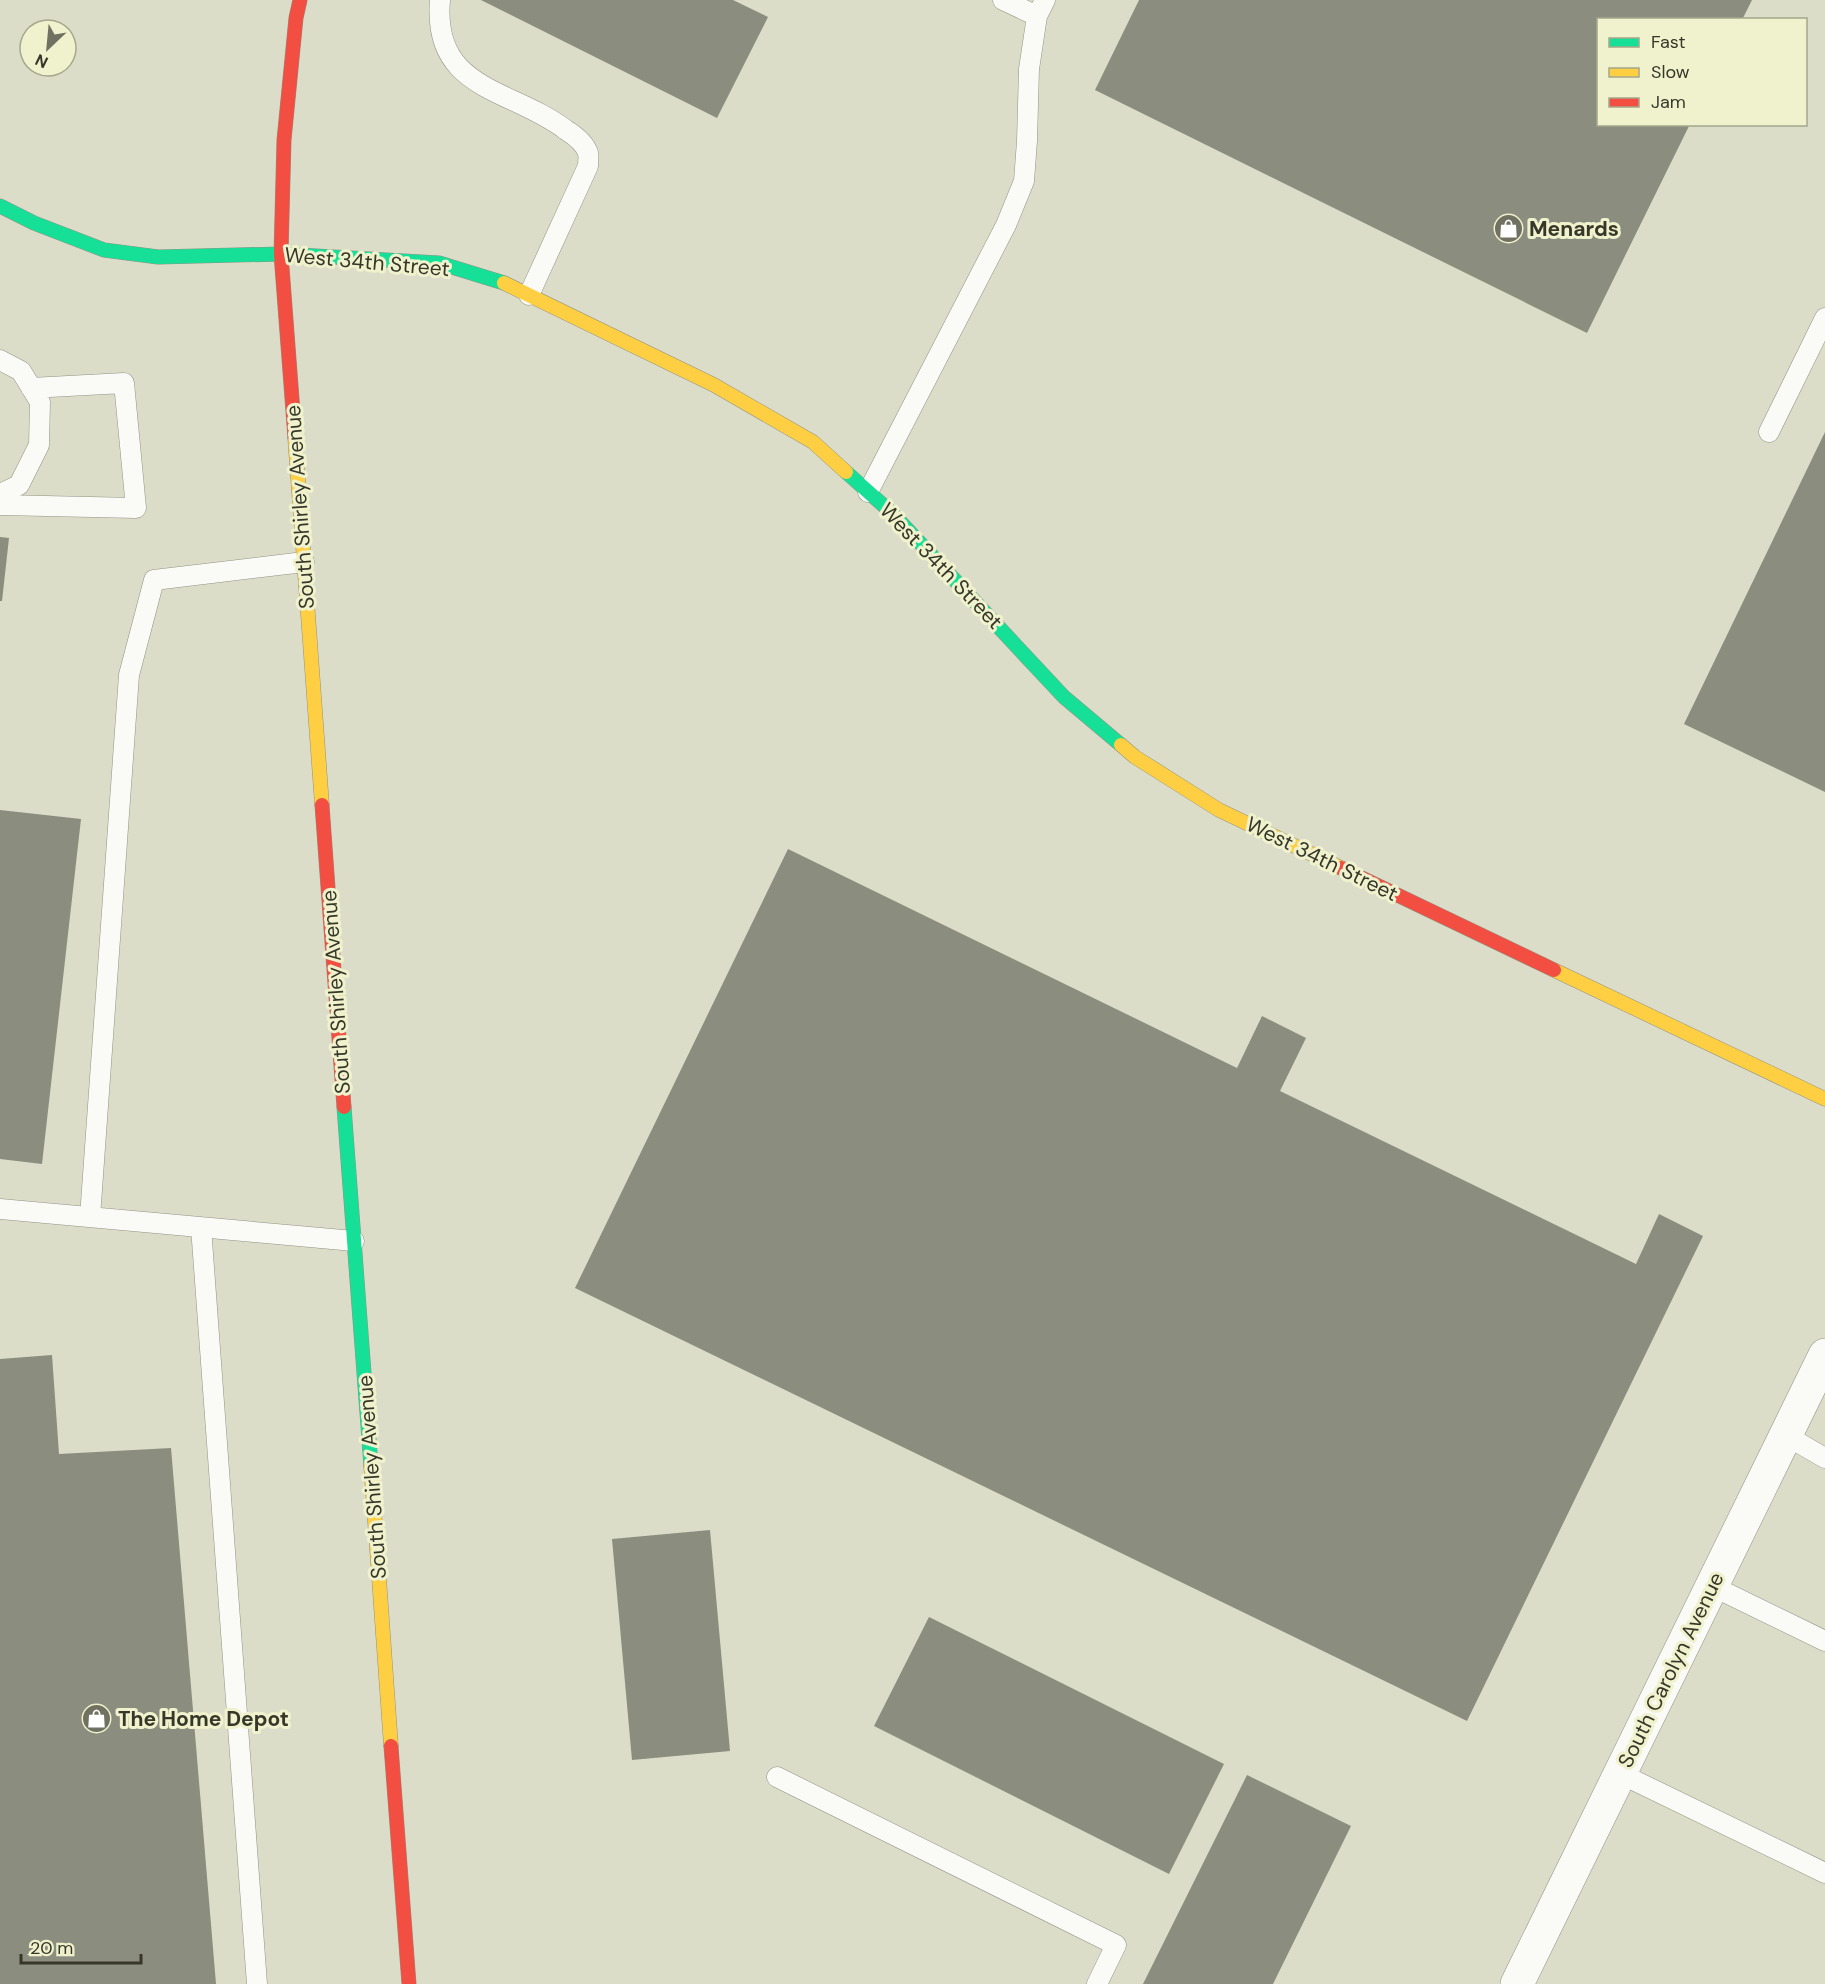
<svg xmlns="http://www.w3.org/2000/svg" width="1825" height="1984" font-family="'DM Sans',sans-serif">
<style>
.building{fill:#8b8d7e}
.lines{fill:none;stroke-linecap:round;stroke-linejoin:round}
.lane-casing{stroke:#929384;stroke-width:21}
.street-casing{stroke:#929384;stroke-width:34}
.fast-casing{stroke:#929384;stroke-width:15}
.slow-casing{stroke:#929384;stroke-width:15}
.jam-casing{stroke:#929384;stroke-width:15}
.lane{stroke:#fafaf7;stroke-width:20}
.street{stroke:#fafaf7;stroke-width:33}
.fast{stroke:#16e098;stroke-width:14}
.slow{stroke:#ffcf43;stroke-width:14}
.jam{stroke:#f24e42;stroke-width:14}
.labels{text-anchor:middle;stroke-width:6;stroke-linejoin:round;paint-order:stroke}
.poi-label{font-size:21px;font-weight:bold;fill:#363729;stroke:#eff2cd;text-anchor:start}
.street-label{font-size:21px;fill:#363729;stroke:#eff2cd}
</style>
<rect width="100%" height="100%" fill="#dbddc9"/>
<!-- building -->
<path class="building" d="M481 0H733L768 17 717 118Z
M1139 0H1752L1742 20H1598V124H1690L1587 333 1095 90Z
M1825 432V792L1684 724Z
M0 537 9 538 2 601H0Z
M0 810 81 819 42 1164 0 1159Z
M788 849 1237 1068 1262 1016 1306 1038 1280 1091 1636 1264 1659 1214 1703 1236 1467 1721 575 1288Z
M52 1355 59 1454 171 1448 216 1984H0V1359Z
M710 1530 730 1751 632 1760 612 1539Z
M929 1617 1224 1764 1169 1874 874 1726Z
M1247 1775 1351 1826 1273 1984H1143Z"/>
<g class="lines">
<defs>
<path id="lane" d="M440 0C432 91 511 88 566 130 574 135 585 144 588 153 589 157 588 162 588 166L529 295
M1003 0 1037 16
M0 360 21 371 40 402 39 445 19 485 0 494
M1769 432 1825 318
M868 492 1006 225 1024 181 1027 141 1029 69 1037 16 1045 0
M0 505 136 508 124 383 31 388
M0 1209 354 1241
M90 1217 129 675 154 580 304 562
M201 1227 257 1984
M1785 1435 1825 1458
M1712 1586 1825 1641
M1621 1774 1825 1873
M777 1777 1116 1945 1097 1984"/>
<path id="street" d="M1517 1984 1825 1355"/>
<path id="fast" d="M0 206 34 223 104 250 158 257 281 254 439 263 504 283
M846 472 892 513 1064 697 1121 745
M344 1107 371 1466"/>
<path id="slow" d="M504 283 714 385 813 442 846 472
M295 438 322 805
M1121 745 1135 757 1219 810 1341 868
M1554 970 1825 1099
M371 1466 391 1746"/>
<path id="jam" d="M295 438 281 254 284 140 296 18 300 0
M322 805 344 1107
M1341 868 1554 970
M391 1746 409 1984"/>
</defs>
<!-- lane casing -->
<use href="#lane" class="lane-casing"/>
<!-- street casing -->
<use href="#street" class="street-casing"/>
<!-- fast casing -->
<use href="#fast" class="fast-casing"/>
<!-- slow casing -->
<use href="#slow" class="slow-casing"/>
<!-- jam casing -->
<use href="#jam" class="jam-casing"/>
<!-- lane -->
<use href="#lane" class="lane"/>
<!-- street -->
<use href="#street" class="street"/>
<!-- fast -->
<use href="#fast" class="fast"/>
<!-- slow -->
<use href="#slow" class="slow"/>
<!-- jam -->
<use href="#jam" class="jam"/>
</g>
<!-- icons -->
<defs>
<symbol id="shop-disc" viewBox="-11 -11 22 22"><circle r="9.5" fill="#707161" stroke="#eff2cd"/><path d="M-5-2.5h2.3a2.7 3.5 0 0 1 5.4 0H5L5.5 6h-11ZM-1.5-2.5h3a1.5 2.3 0 0 0-3 0Z" fill="#fff"/></symbol>
</defs>
<g fill-rule="evenodd">
<use href="#shop-disc" x="1492" y="212" width="33" height="33"/>
<use href="#shop-disc" x="80" y="1702" width="33" height="33"/>
</g>
<g class="labels">
<!-- poi labels -->
<g class="poi-label">
<text x="1529" y="236">Menards</text>
<text x="118" y="1726">The Home Depot</text>
</g>
<!-- street labels -->
<g class="street-label">
<text transform="translate(367 262) rotate(5)" y="7">West 34th Street</text>
<text transform="translate(300 507) rotate(-94)" y="7">South Shirley Avenue</text>
<text transform="translate(941 566) rotate(46)" y="7">West 34th Street</text>
<text transform="translate(1322 859) rotate(26)" y="7">West 34th Street</text>
<text transform="translate(336 992) rotate(-94)" y="7">South Shirley Avenue</text>
<text transform="translate(372 1477) rotate(-94)" y="7">South Shirley Avenue</text>
<text transform="translate(1671 1670) rotate(-64)" y="7">South Carolyn Avenue</text>
</g>
</g>
<!-- legend -->
<rect x="1597" y="18" width="210" height="108" fill="#eff2cd" stroke="#a5a78b" stroke-width="1.5"/>
<rect x="1609" y="38" width="30" height="9" fill="#16e098" stroke="#a5a78b" stroke-width="1.5"/>
<text x="1651" y="48" font-size="18" fill="#363729">Fast</text>
<rect x="1609" y="68" width="30" height="9" fill="#ffcf43" stroke="#a5a78b" stroke-width="1.5"/>
<text x="1651" y="78" font-size="18" fill="#363729">Slow</text>
<rect x="1609" y="98" width="30" height="9" fill="#f24e42" stroke="#a5a78b" stroke-width="1.5"/>
<text x="1651" y="108" font-size="18" fill="#363729">Jam</text>
<!-- north arrow -->
<g transform="translate(48 48) rotate(206)"><circle r="28" fill="#eff2cd" stroke="#a5a78b" stroke-width="1.5"/>
<path d="M0-4.5L10 22L0 15L-10 22Z" fill="#707161"/>
<text y="-9" font-size="16" font-weight="bold" text-anchor="middle" fill="#363729">N</text>
</g>
<!-- scale -->
<path d="M21 1954v9h120v-9" fill="none" stroke="#363729" stroke-width="3"/>
<text x="30" y="1954" font-size="18" fill="#363729" stroke="#eff2cd" stroke-width="4.5" paint-order="stroke">20 m</text>
</svg>
